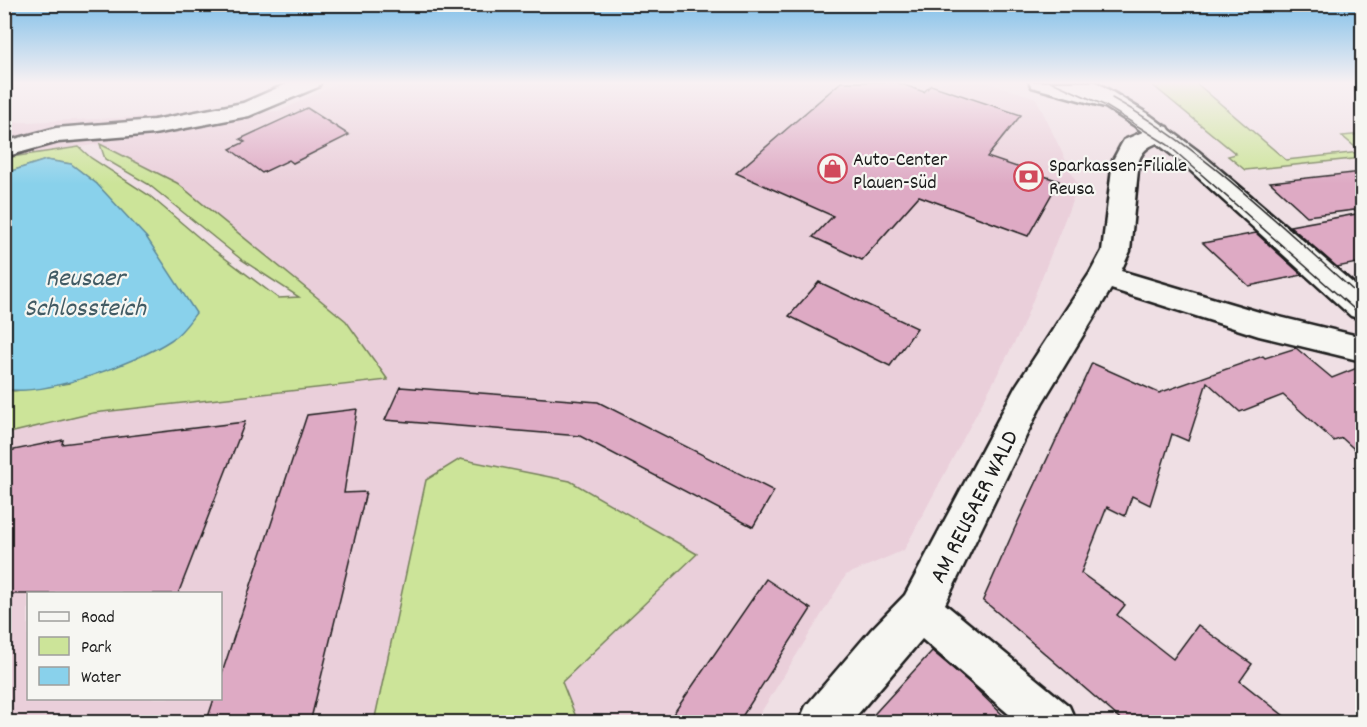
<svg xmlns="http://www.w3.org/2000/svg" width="1367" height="727" font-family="Dekko,sans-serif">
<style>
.built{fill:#eacfda;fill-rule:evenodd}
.green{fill:#cce499;stroke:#74805a;stroke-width:1.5}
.water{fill:#89d1eb;stroke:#5d8998;stroke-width:1.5}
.building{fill:#deaac4;stroke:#1c1c1c;stroke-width:1.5}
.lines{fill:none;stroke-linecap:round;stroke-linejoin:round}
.minor-casing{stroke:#1c1c1c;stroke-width:5}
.tertiary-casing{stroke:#1c1c1c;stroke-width:5}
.minor{fill:#f6f6f2;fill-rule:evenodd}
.tertiary{fill:#f6f6f2;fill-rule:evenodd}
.tram{stroke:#1c1c1c;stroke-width:1.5}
.labels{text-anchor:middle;stroke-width:4.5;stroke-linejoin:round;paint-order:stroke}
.far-poi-label{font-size:20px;fill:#1c1c1c;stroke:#f6f6f2;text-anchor:start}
.street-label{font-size:24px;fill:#1c1c1c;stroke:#f6f6f2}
.water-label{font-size:26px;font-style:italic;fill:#425b64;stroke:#f6f6f2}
</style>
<rect width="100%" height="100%" fill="#efdfe4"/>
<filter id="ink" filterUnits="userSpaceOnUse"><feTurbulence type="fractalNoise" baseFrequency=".0167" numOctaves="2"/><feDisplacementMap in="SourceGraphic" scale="12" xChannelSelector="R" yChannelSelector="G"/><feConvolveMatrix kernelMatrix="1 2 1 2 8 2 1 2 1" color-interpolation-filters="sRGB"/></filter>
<g filter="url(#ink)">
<!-- built -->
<path class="built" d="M340 82H986L1036 98 1078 186 1021 330 904 550 846 575 755 722H578L562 683 697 554 426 480 374 722H5V434L93 413 388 380 346 321 177 183 100 144 5 158 4 123 280 111ZM28 594H220V698H28Z"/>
<!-- green -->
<path class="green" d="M1195 82 1286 160 1361 152 1342 136 1362 134V158L1245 170 1228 156 1236 154 1150 83Z
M100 144 177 183 346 321 388 380 93 413 5 434V389L14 391 69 383 97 184 71 164 46 160 5 173V158L79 147 91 158 150 196 210 247 278 298 299 297 242 260 148 184 105 159Z
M460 459 570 481 697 554 562 682 578 722H374L426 480Z"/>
<!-- water -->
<path class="water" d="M46 160 71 164 97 184 147 238 196 313C189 322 181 334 171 340 136 363 45 397 4 389L5 173Z"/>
<!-- building -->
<path class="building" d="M841 82H896L924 92 931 85 1021 115 987 157 1059 181 1028 236 919 196 862 260 813 237 833 216 736 173Z
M307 108 349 135 293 163 289 160 262 173 230 149 245 142 240 139Z
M1362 172V209L1307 216 1270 182Z
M1362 213V262L1337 267 1290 226Z
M1256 233 1302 275 1249 286 1203 243Z
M819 282 917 328 890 366 789 316Z
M1296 348 1332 378 1362 366V456L1342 438 1334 441 1283 395 1240 412 1207 382 1188 441 1172 434 1150 505 1132 496 1125 516 1107 507 1081 573 1125 605 1117 615 1173 659 1198 625 1252 664 1240 681 1293 723H1125L983 600 1014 530 1092 363 1159 393 1263 356 1265 358Z
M400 387 598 402 774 491 753 527 580 436 385 420Z
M357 409 344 493 366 492 310 723H206L214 699H220V679L307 415Z
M245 422 178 594H4V452L63 440 62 444Z
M766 579 811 609 738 723H667Z
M932 651 970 683 1011 723H866Z"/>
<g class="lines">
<defs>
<path id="minor" d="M291 82H321L318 87 249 116 154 134 58 142 4 157V142L56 128 154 120 243 103Z
M1159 125 1168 127 1171 132C1161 147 1147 140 1139 160L1130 251 1121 271 1259 312 1362 337V361L1259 336 1111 289 1042 403 945 604 1069 706 1076 722H1018L922 639 851 722H799L806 706 871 630 905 595 1016 386 1090 273 1102 251 1113 160 1121 145 1124 140Z"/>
<path id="tertiary" d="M1029 82H1096L1151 116 1198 151 1362 291V319L1351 316 1180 161 1135 126 1105 107 1032 87Z"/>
</defs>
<!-- minor casing -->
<use href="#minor" class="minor-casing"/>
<!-- tertiary casing -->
<use href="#tertiary" class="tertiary-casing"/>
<!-- minor -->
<use href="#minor" class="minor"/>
<!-- tertiary -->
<use href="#tertiary" class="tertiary"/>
<!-- tram -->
<path class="tram" d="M1052 82 1104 105 1168 145 1362 316
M1112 98C1205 149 1282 228 1362 298"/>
</g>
</g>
<!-- sky -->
<linearGradient id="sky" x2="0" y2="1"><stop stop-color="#82c0e9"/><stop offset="0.45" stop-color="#f8f1f3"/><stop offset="1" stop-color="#f8f1f3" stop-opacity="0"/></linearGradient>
<rect width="1367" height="184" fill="url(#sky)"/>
<!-- icons -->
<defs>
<symbol id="shop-ring" viewBox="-11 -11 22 22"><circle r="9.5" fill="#f6f6f2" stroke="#d1495b" stroke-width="1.5"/><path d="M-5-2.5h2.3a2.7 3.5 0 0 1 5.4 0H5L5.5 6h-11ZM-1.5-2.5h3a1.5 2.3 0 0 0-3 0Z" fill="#d1495b"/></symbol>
<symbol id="bank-ring" viewBox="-11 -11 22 22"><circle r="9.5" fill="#f6f6f2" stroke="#d1495b" stroke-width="1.5"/><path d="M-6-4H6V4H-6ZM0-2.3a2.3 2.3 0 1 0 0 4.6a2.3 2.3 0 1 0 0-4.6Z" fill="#d1495b"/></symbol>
</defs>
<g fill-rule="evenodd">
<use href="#shop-ring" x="816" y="152" width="33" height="33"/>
<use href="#bank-ring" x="1012" y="160" width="33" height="33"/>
</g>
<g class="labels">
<!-- far-poi labels -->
<g class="far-poi-label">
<text x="853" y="165">Auto-Center<tspan x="853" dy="23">Plauen-Süd</tspan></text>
<text x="1049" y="171">Sparkassen-Filiale<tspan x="1049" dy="23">Reusa</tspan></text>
</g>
<!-- street labels -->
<g class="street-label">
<text transform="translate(973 506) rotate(-63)" y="8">AM REUSAER WALD</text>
</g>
<!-- water labels -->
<g class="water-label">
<text x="85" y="285">Reusaer<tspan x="85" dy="30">Schlossteich</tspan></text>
</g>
</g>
<!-- margin -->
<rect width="1367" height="727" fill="none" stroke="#f6f6f2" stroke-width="24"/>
<rect x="12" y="12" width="1343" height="703" fill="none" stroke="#1c1c1c" stroke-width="2" filter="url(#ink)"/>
<!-- legend -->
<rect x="27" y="592" width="195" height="108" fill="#f6f6f2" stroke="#9f9f9c" stroke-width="1.5"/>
<rect x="39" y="612" width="30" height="9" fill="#f6f6f2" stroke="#9f9f9c" stroke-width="1.5"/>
<text x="81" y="622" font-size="18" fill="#1c1c1c">Road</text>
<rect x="39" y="637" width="30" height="18" fill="#cce499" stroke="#9f9f9c" stroke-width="1.5"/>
<text x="81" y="652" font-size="18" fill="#1c1c1c">Park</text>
<rect x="39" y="667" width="30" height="18" fill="#89d1eb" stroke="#9f9f9c" stroke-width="1.5"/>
<text x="81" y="682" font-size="18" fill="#1c1c1c">Water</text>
</svg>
